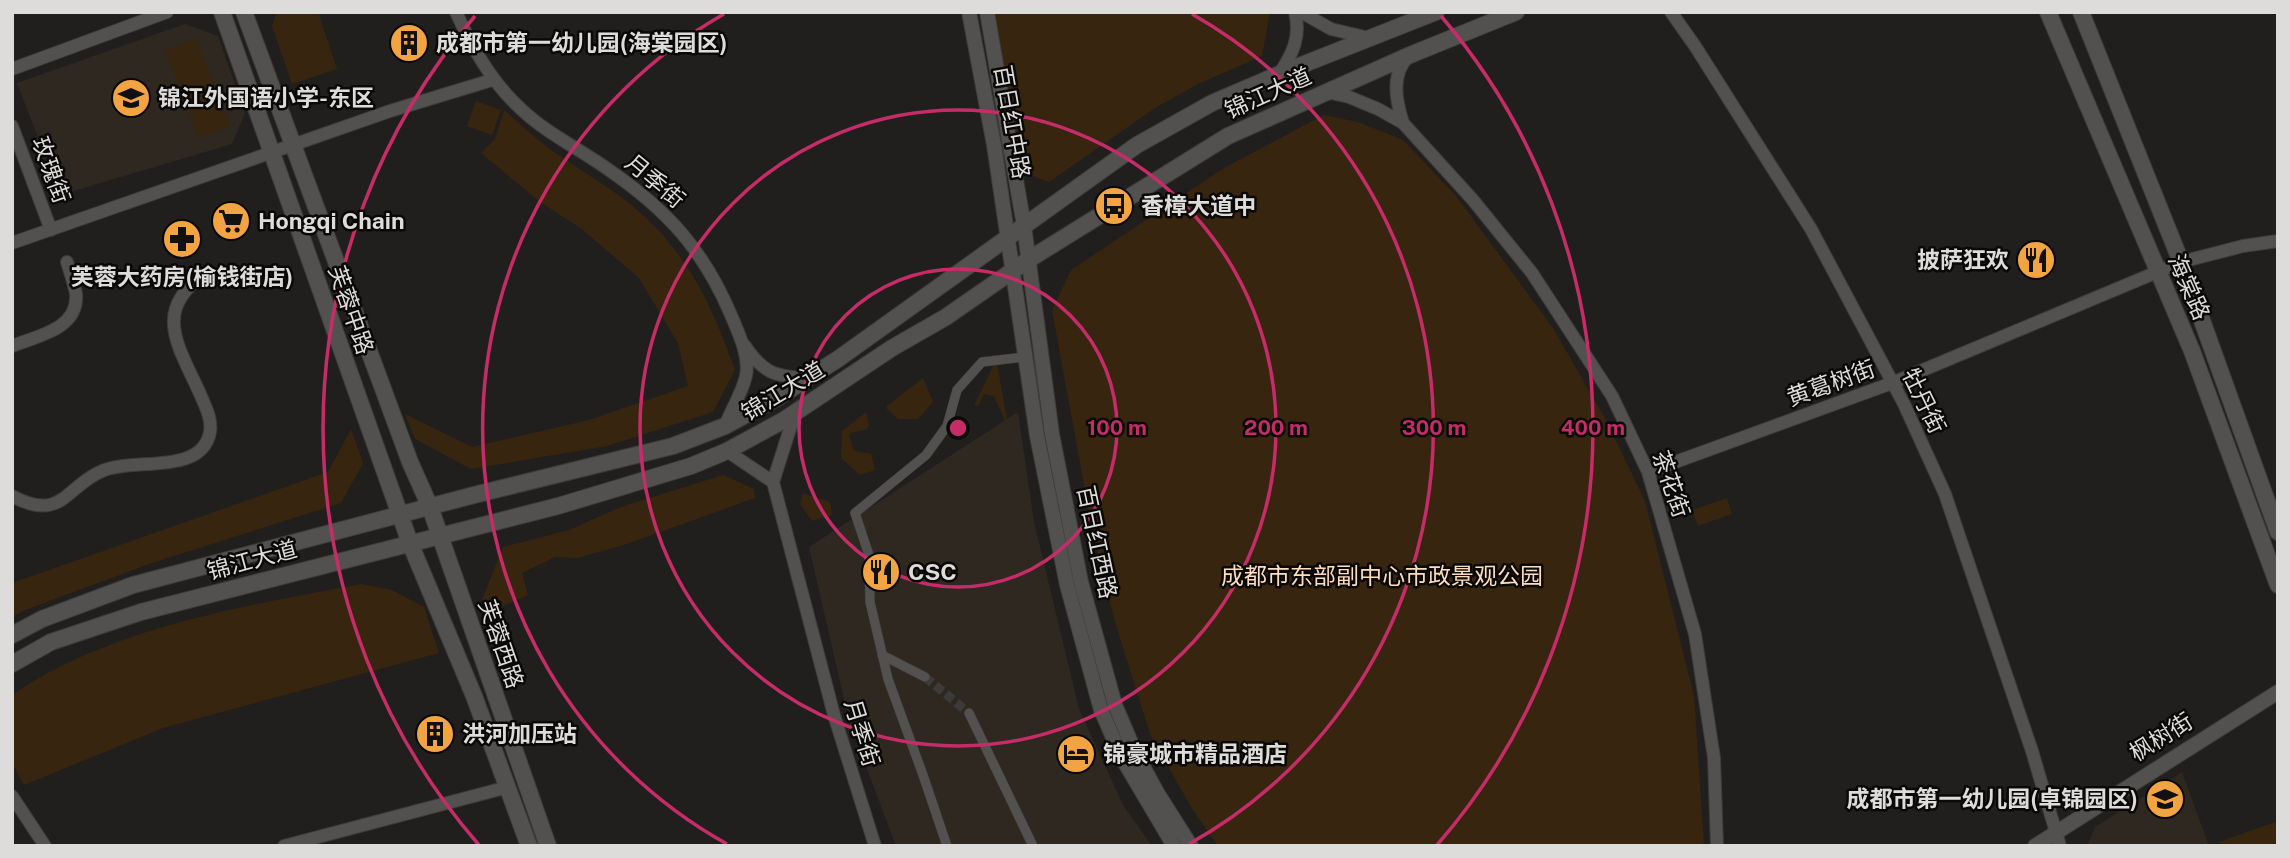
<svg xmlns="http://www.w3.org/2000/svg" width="2290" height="858" font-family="'Public Sans','Noto Sans SC',sans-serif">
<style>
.built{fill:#2e2821}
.green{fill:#372510}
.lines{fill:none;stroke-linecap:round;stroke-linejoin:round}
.pedestrian-tunnel{stroke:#3d3b39;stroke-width:9;stroke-dasharray:9 4.5;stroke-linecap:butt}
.pedestrian-casing{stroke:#3d3c3a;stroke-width:10}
.minor-casing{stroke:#3d3c3a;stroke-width:14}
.tertiary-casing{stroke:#3d3c3a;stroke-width:16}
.secondary-casing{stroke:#3d3c3a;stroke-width:18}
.pedestrian{stroke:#53514f;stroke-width:9}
.minor{stroke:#53514f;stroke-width:12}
.tertiary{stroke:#53514f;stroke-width:14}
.secondary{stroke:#53514f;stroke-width:16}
.ring{fill:none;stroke:#c52c68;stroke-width:3.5}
.labels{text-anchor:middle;stroke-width:5;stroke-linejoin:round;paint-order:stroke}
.poi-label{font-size:23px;font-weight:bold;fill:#dddcda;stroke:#0a0908;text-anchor:start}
.street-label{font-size:23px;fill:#dddcda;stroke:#0a0908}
.park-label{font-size:23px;fill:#fcddbc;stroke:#0a0908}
.centre{fill:#c52c68;stroke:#0a0908;stroke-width:3.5}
.ring-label{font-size:21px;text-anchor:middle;font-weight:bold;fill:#c52c68;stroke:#0a0908;stroke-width:5;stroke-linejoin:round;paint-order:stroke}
</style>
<rect width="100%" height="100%" fill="#211f1d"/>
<!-- built -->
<path class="built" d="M185 24 218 36 245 113 232 144 60 195 17 83Z
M1018 412 1034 522 1079 709 1123 805 1152 846H896L849 721 809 547Z
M2182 772 2209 846H2087L2095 827Z"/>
<!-- green -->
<path class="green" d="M277 12H326L319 15 337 69 292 84 272 26Z
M993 12H1270L1262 56 1198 84 1155 108 1049 182 1025 173Z
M196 38 230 126 198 138 165 50Z
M476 101 501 110 492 135 467 126Z
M504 110C521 125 538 141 557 154 583 172 611 188 636 209 690 256 711 304 735 370L713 412 607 446 471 469 415 439 405 414 472 447 589 420 688 386 678 343 639 278 582 229 540 202 481 153 495 139Z
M1324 115 1358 122 1403 140 1456 196 1553 328 1606 420 1645 501 1694 696 1704 846H1218L1191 807 1150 734 1115 622 1093 534 1052 310 1071 270 1224 168Z
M997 363 1007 420 1005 421 994 396 984 394 979 405 974 406 994 364Z
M923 378 933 402 918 419H898L887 409V406Z
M866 412 869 425 867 429 851 433 849 436 854 451 871 454 875 470 860 475 841 458 842 431Z
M351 429 363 463 341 503 152 563 25 610 12 617V583L328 472Z
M723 475 754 489 755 498 624 545 577 558 555 557 522 573 528 595 498 608 491 618 482 600 503 547 569 530 621 507Z
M803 493 830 502 832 515 812 521 800 504Z
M1727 498 1732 514 1698 526 1692 510Z
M361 584 392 590 424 607 439 653 163 728 24 785 12 763V695C111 627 245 606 361 584Z
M2278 821V844L2272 846H2221L2219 842Z"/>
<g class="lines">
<!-- pedestrian-tunnel -->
<path class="pedestrian-tunnel" d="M925 677 969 713"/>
<defs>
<path id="pedestrian" d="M882 655 925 677
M969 713 1033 846
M947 846 923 775 888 679 870 602 869 555 855 513 926 455 947 426 957 390 982 362 1025 357"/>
<path id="minor" d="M456 12C472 48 492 83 521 109 547 134 580 149 609 170 667 210 703 249 731 315 738 332 750 356 746 376 742 393 731 410 725 426
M1301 12 1331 29 1369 38
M1671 12 1695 46 1811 229 1904 404 1945 494 2032 751 2060 846
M12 69 167 12
M1279 74C1293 54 1301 36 1295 12
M1326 94 1331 93 1349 97 1378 109 1403 123 1473 200 1532 273 1612 396 1648 472 1695 634 1714 758 1717 846
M1403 123C1396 101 1390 73 1410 55
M12 126 51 230
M12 243 390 111 492 80
M12 346C37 336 79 329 76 294 74 283 70 272 67 262
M745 346C764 374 776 377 809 378
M727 451 773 482 834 715 875 846
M1648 472 1892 383 2181 262 2243 246 2278 241
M773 482 795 413
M12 496C62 523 66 486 102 471 133 457 202 476 210 432 212 419 206 408 201 396 181 350 150 311 204 275
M12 796 45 846
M284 846 508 787"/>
<path id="tertiary" d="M969 12 994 145 1037 436 1067 585 1101 710 1122 758 1174 846
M987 12 1024 226 1052 434 1081 582 1115 705 1135 752 1158 794 1191 846
M2035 846 2278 692"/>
<path id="secondary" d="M222 12 410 543 474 696 529 846
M244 12 410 462 430 507 548 846
M2048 12 2192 351 2278 585
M2081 12 2181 262 2278 532
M12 635 42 619 133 585 474 495 673 446 725 426 777 398 838 359 1137 145 1212 103 1289 70 1436 12
M12 664 51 642 141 612 558 506 691 466 727 451 784 420 892 348 946 317 1028 260 1228 136 1410 55 1516 12"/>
</defs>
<!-- pedestrian casing -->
<use href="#pedestrian" class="pedestrian-casing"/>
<!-- minor casing -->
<use href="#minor" class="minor-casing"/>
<!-- tertiary casing -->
<use href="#tertiary" class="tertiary-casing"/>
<!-- secondary casing -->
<use href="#secondary" class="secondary-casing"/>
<!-- pedestrian -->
<use href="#pedestrian" class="pedestrian"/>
<!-- minor -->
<use href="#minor" class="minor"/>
<!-- tertiary -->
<use href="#tertiary" class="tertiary"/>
<!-- secondary -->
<use href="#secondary" class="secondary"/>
</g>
<!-- distance rings -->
<g class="ring">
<circle cx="958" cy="428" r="159"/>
<circle cx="958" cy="428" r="318"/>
<path d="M727 844A476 476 0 0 1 724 14M1192 14A476 476 0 0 1 1189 844"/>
<path d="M479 845A635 635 0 0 1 475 16M1441 16A635 635 0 0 1 1437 845"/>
</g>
<!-- icons -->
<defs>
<symbol id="building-disc" viewBox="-11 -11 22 22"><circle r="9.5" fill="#f3a442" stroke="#0a0908"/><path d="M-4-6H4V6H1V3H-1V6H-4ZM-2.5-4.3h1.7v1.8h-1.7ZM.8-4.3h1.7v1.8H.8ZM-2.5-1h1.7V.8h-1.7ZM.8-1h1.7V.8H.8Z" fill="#111"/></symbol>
<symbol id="school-disc" viewBox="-11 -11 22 22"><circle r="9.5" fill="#f3a442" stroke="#0a0908"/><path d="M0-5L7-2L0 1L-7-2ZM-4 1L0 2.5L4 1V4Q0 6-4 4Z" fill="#111"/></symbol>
<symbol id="bus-disc" viewBox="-11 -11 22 22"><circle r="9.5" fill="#f3a442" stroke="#0a0908"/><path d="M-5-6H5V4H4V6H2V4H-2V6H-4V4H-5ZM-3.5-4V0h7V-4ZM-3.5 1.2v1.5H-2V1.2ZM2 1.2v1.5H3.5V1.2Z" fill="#111"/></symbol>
<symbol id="supermarket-disc" viewBox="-11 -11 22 22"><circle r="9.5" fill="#f3a442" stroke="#0a0908"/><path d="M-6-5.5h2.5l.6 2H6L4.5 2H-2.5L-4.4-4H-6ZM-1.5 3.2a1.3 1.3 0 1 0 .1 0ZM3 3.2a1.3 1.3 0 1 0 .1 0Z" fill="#111"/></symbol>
<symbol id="pharmacy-disc" viewBox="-11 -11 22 22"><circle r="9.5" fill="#f3a442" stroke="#0a0908"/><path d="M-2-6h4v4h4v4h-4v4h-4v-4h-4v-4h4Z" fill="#111"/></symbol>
<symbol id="restaurant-disc" viewBox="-11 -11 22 22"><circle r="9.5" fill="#f3a442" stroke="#0a0908"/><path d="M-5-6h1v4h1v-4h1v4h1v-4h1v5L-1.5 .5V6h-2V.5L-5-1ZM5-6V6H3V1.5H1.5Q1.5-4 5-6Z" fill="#111"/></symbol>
<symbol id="hotel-disc" viewBox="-11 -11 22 22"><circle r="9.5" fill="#f3a442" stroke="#0a0908"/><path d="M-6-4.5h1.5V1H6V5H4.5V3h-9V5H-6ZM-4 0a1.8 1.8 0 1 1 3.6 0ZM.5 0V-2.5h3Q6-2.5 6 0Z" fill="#111"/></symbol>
</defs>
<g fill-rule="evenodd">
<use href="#building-disc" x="387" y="21" width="44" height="44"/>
<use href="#school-disc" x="109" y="76" width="44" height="44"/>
<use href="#bus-disc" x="1092" y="184" width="44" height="44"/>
<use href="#supermarket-disc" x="209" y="199" width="44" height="44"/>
<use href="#pharmacy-disc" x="160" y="217" width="44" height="44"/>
<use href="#restaurant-disc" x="2014" y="238" width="44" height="44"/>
<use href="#restaurant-disc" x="859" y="550" width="44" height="44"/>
<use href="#building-disc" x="413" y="712" width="44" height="44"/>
<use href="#hotel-disc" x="1054" y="732" width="44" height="44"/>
<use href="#school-disc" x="2143" y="777" width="44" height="44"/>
</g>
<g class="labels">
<!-- poi labels -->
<g class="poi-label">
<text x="436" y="51">成都市第一幼儿园(海棠园区)</text>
<text x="158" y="106">锦江外国语小学-东区</text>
<text x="1141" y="214">香樟大道中</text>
<text x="258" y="229">Hongqi Chain</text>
<text x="2009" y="268" text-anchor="end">披萨狂欢</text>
<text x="182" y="285" text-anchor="middle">芙蓉大药房(榆钱街店)</text>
<text x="908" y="580">CSC</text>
<text x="462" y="742">洪河加压站</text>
<text x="1103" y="762">锦豪城市精品酒店</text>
<text x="2138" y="807" text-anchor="end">成都市第一幼儿园(卓锦园区)</text>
</g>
<!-- street labels -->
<g class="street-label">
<text transform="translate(1268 93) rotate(-24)" y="8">锦江大道</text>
<text transform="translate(1012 122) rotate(80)" y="8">百日红中路</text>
<text transform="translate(51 170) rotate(70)" y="8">玫瑰街</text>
<text transform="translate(655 181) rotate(40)" y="8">月季街</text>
<text transform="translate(2189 287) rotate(66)" y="8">海棠路</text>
<text transform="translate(351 310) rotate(71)" y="8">芙蓉中路</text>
<text transform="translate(1831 383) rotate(-20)" y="8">黄葛树街</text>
<text transform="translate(783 391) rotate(-31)" y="8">锦江大道</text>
<text transform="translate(1924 401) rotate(64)" y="8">牡丹街</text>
<text transform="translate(1671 484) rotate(71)" y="8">茶花街</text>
<text transform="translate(1097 542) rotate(78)" y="8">百日红西路</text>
<text transform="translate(252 560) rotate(-15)" y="8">锦江大道</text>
<text transform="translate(501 644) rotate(71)" y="8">芙蓉西路</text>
<text transform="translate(862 733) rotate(73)" y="8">月季街</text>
<text transform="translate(2161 737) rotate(-32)" y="8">枫树街</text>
</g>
<!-- park labels -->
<g class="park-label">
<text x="1382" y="584">成都市东部副中心市政景观公园</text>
</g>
</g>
<circle cx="958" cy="428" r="10" class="centre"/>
<g class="ring-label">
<text x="1117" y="435">100 m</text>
<text x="1276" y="435">200 m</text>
<text x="1434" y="435">300 m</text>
<text x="1593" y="435">400 m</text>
</g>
<!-- border -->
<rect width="2290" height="858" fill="none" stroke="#dddcda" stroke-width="28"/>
</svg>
